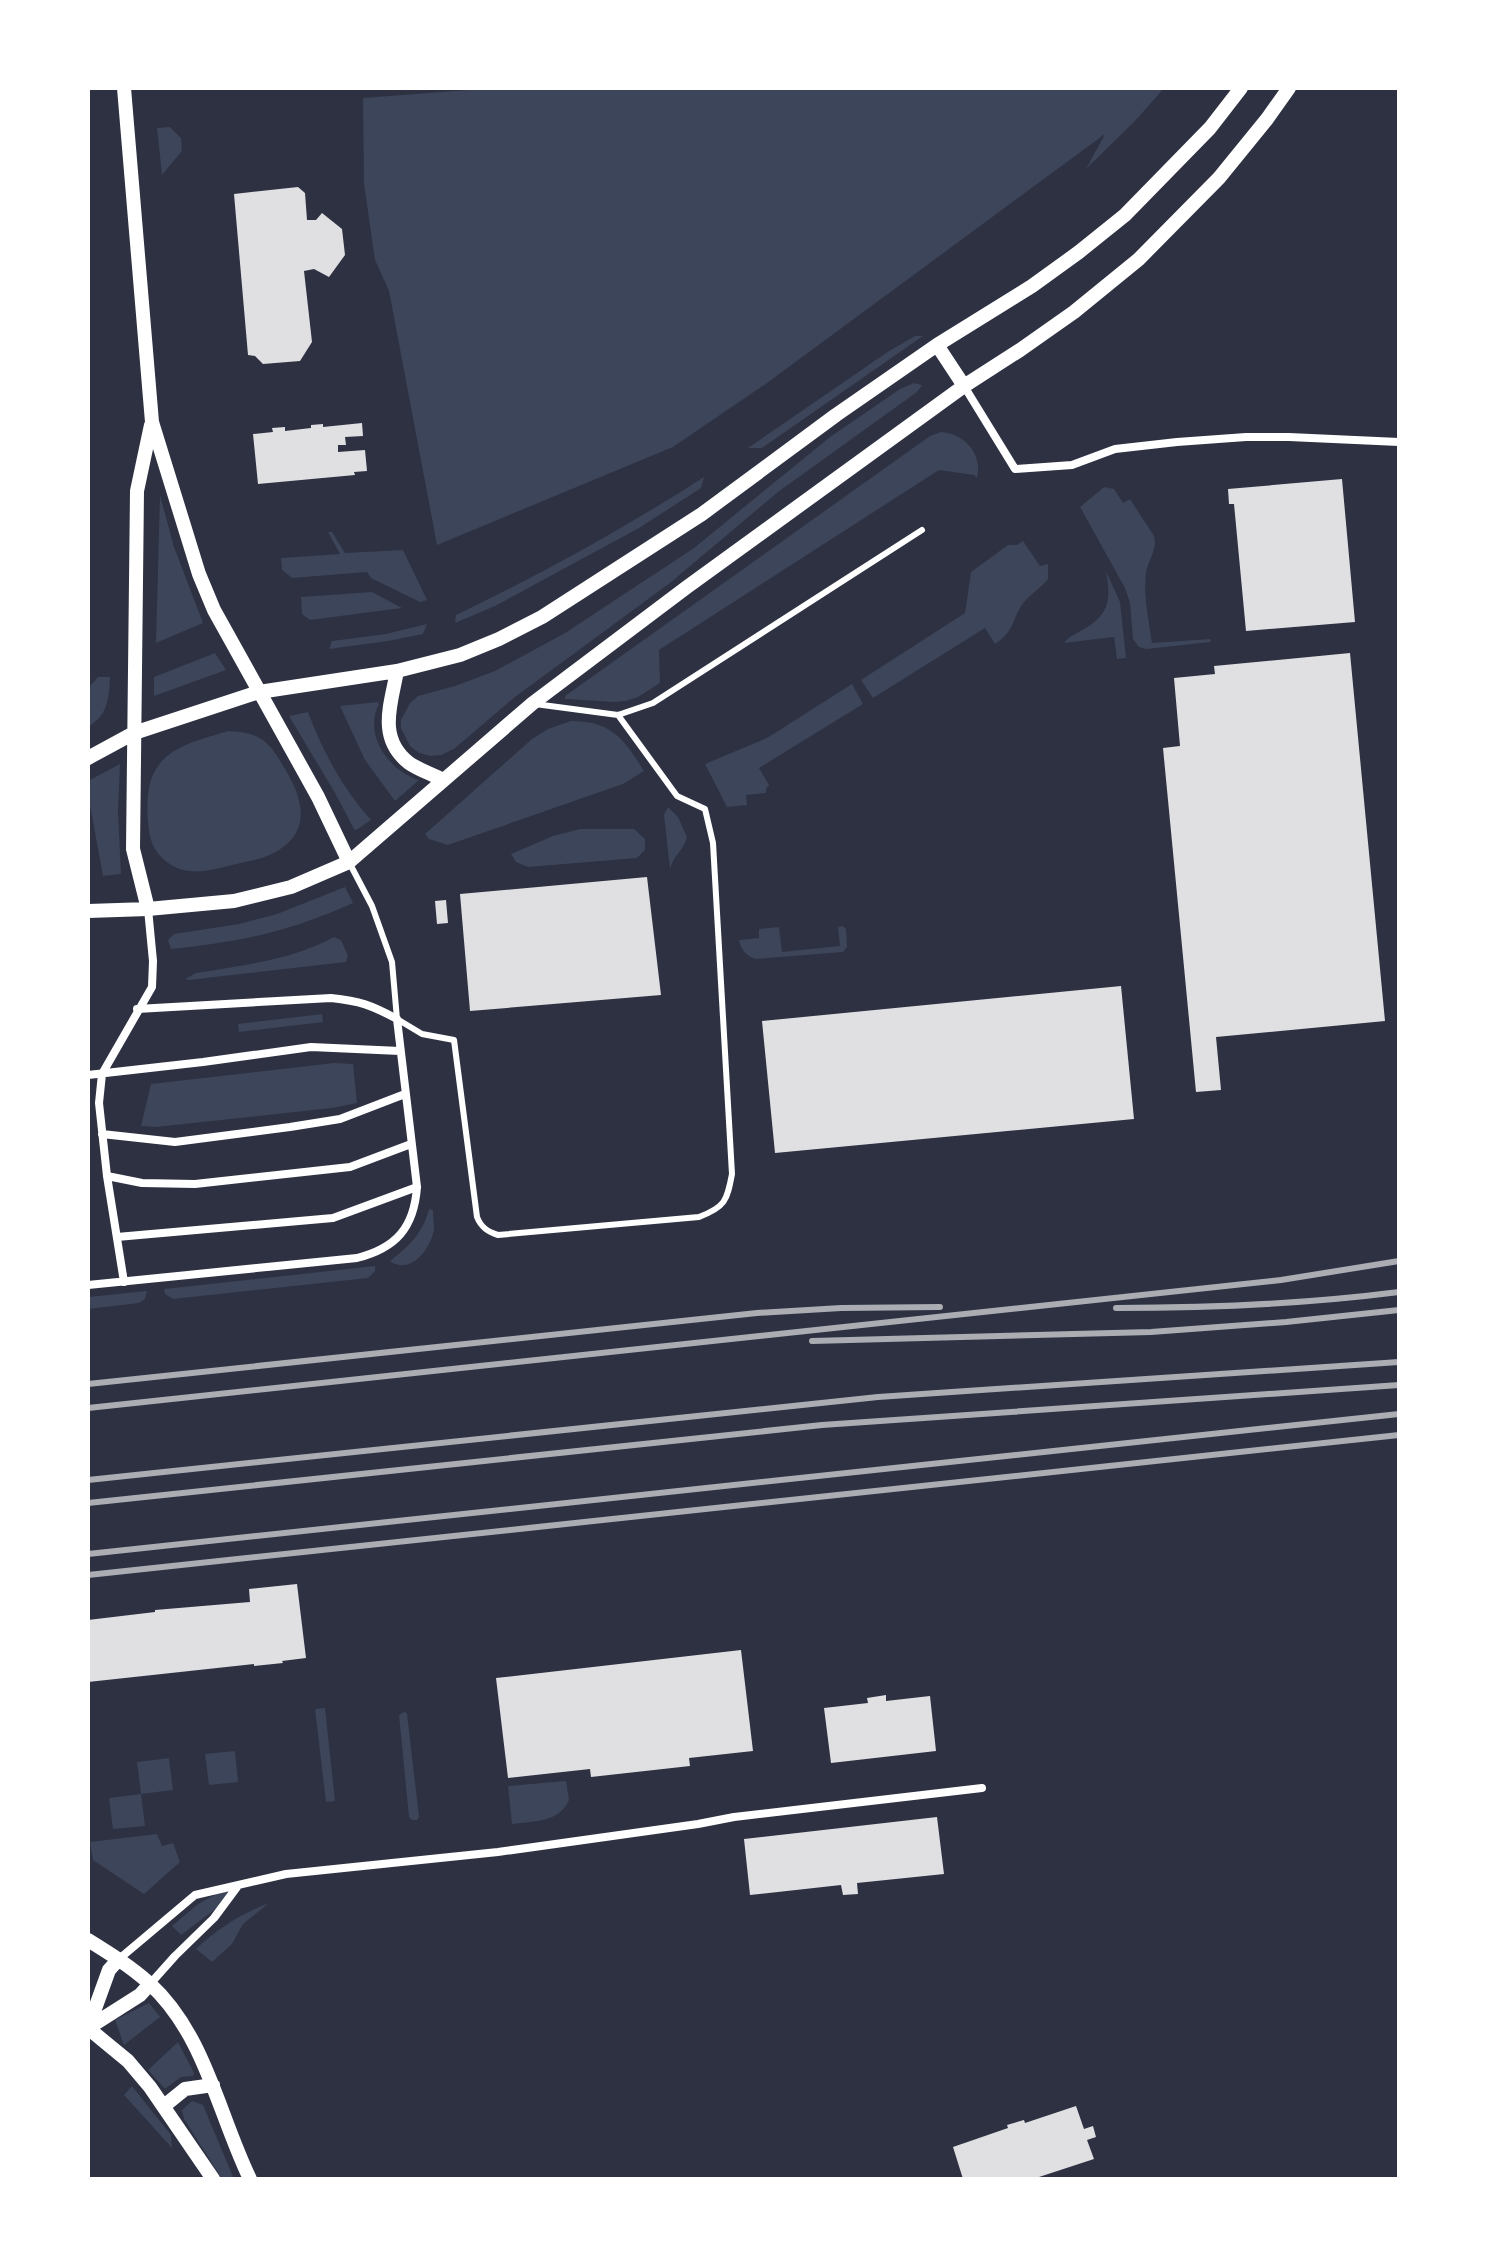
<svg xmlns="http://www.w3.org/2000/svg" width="1487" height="2267" font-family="Helvetica,sans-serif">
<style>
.green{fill:#3c4559}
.building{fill:#e0e0e3}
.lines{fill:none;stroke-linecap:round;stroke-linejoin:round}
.service{stroke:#fff;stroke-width:6}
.minor{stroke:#fff;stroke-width:8}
.tertiary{stroke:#fff;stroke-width:14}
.rail{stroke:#abadb3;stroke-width:6}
</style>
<rect width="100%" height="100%" fill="#2d3142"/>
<!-- green -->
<path class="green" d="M495 88H1164L1136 120 1086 169 1105 134 767 383 673 447 437 545 389 291 375 260 364 184 363 98Z
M170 127 181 138 182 151 162 175 157 128Z
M915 336H923L762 448H748L889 351Z
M914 383 922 385 917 392 778 492 670 583 515 697 454 749 441 755 430 756 419 753 410 746 401 728V720L410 703 418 696 455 686 495 671 565 633 694 548 830 437 900 389Z
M941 432C965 434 983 454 977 478L974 475 939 470 659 650 660 683 638 697 626 701 614 702 565 699V696L930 436Z
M704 477 701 488 639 528 495 606 455 623 456 615C541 574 625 528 704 477Z
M1104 487 1114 489 1123 503 1130 499 1154 536C1158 549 1148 560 1146 573 1143 595 1149 621 1152 643L1210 639 1211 642 1146 649 1139 647 1133 639 1130 603 1125 588 1080 507Z
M160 495 174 547 203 623 156 643Z
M328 532H332L345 553 403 550 427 600 420 602 371 578 367 572 292 578 282 570 281 558 340 554Z
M1023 541 1040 566 1048 564V579C1041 588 1032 593 1025 601 1011 618 1017 629 995 644L985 628 873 698 861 680 965 613 971 572 1008 545H1017Z
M1106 571 1120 602 1126 658 1117 659 1114 637 1064 643C1070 635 1078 633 1086 628 1110 613 1111 598 1106 571Z
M372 592 402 608 310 620 302 614 301 597Z
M427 624 423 634 388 641 329 649 332 641 386 634Z
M215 653 226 670 154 696V677Z
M98 677H110C109 699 108 715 88 727V688Z
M852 684 863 704 759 768 769 785 766 789V793L746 795 747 805 727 807 705 764 767 738Z
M378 702 379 704C363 735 389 771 419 780L395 801 365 760 340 706Z
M308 712C323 752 342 787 371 820L356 830 354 829 335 793 289 716Z
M571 721C612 721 624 739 644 771L623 784 448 845 429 839 425 834 532 739 548 729Z
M228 731C239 732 248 732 258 737 271 744 278 757 285 769 302 797 312 829 279 850 266 859 247 861 232 865 213 870 191 876 173 866 166 862 159 856 155 849 146 835 146 799 150 783 152 774 159 763 166 757 182 743 209 737 228 731Z
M120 764 118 811 121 874 103 876 88 794V781Z
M668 807 678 817 687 837C684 850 673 856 670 869L664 815Z
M580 829H634L645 839V850L637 858 528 867 516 862 511 854 553 836Z
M345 887 353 903C289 932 240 942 171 949L168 940 174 934 239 924 277 914Z
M843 926 846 929 847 947 843 952 756 959C746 956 741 950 739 940L759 938V929L779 927 782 952 840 946 838 927Z
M334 937 341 940 348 956 346 962 189 980 185 979 196 973C243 965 292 960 334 937Z
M322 1014 323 1022 239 1032 238 1024Z
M334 1063 353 1064 357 1103 332 1108 156 1127 141 1126 151 1084Z
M429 1209 433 1210C433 1216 434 1223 434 1229 431 1249 410 1276 390 1261 409 1246 423 1233 429 1209Z
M375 1266V1271L368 1278 173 1299 165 1294 164 1289Z
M147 1291 145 1299 139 1303 88 1309V1297Z
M325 1708 335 1801 326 1802 315 1709Z
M404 1712 407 1713 419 1817 417 1820H412L409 1817 399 1715Z
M235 1751 238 1782 209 1785 205 1754Z
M169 1758 173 1790 141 1794 145 1826 113 1829 109 1798 141 1794 137 1762Z
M566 1781 569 1800C559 1823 533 1821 512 1824L508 1786Z
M157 1834 162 1846 173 1843 180 1862 144 1894 93 1860 90 1842Z
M224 1890 230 1892 229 1899 181 1935 172 1926 198 1904Z
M269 1903 243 1924 232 1944 212 1962 196 1949C218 1928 241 1914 269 1903Z
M149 2003 160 2017 124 2045 115 2020Z
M178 2042 194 2073 193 2076 181 2077 165 2089 148 2070Z
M132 2086 171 2135 172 2148 124 2095Z
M192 2101 203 2105 234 2179H222L184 2119 182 2110Z"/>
<!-- building -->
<path class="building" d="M298 187 305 193 307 220H316L322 213 342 229 345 255 329 277 314 269 304 271 312 342 300 361 263 364 255 356 248 355 234 194Z
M362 423 363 436 345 437 346 445H338V452L365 450 367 471 354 472 355 475 258 484 253 434 273 432 272 428 285 427V431L311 428V425L323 424V427Z
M1342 479 1355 622 1246 631 1234 504H1229L1228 489Z
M1350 653 1385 1021 1216 1037 1221 1090 1196 1092 1163 748 1180 746 1174 678 1215 674 1214 666Z
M647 877 661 995 470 1011 460 894Z
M446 900 448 923 437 924 435 901Z
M1121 986 1134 1119 775 1153 762 1021Z
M297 1584 306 1658 282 1661 283 1663 254 1666V1664L88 1682V1620L155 1612V1610L250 1602 249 1589Z
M741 1650 753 1751 689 1758 690 1766 591 1777 590 1769 508 1778 496 1678Z
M886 1695V1701L930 1696 936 1751 831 1763 824 1708 868 1703 867 1698Z
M937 1817 944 1874 857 1883 858 1894 843 1895 841 1885 750 1895 744 1839Z
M1076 2106 1084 2129 1093 2126 1096 2137 1087 2140 1094 2159 1039 2177 1040 2179H963L953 2147 1008 2128 1007 2125 1024 2120 1025 2123Z"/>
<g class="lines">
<!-- service -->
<path class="service" d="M535 704 618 715 653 703 922 530
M350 864 372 906 392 962 397 1019 422 1034 454 1040 477 1217C481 1227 487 1232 498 1235L699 1217C725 1207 727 1201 732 1174L713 843 705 809 677 796 618 715"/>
<!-- minor -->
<path class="minor" d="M964 386 1015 469 1072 465 1115 449 1177 442 1246 437H1289L1399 442
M88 1075 203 1062 311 1047 400 1051
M102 1134 175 1142 290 1127 340 1119 405 1094
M107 1176 142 1183 195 1184 350 1167 411 1144
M117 1237 333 1218 417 1187
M124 1282 107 1176 99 1103 102 1074 152 987 153 961 148 909
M88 1285 357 1258C396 1248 414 1228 417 1187L397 1019C371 1005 360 1001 331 998L137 1009
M119 1959 195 1895 286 1874 498 1852 698 1824 734 1817 982 1788
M150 1984 175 1956 214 1918 237 1887"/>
<!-- tertiary -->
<path class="tertiary" d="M124 88 152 422 199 574 214 610 318 797 349 862
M937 345 964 386
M397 671C391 704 377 738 409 763 419 770 432 774 443 780
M88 758 134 733 259 692 397 671 460 655 499 639 542 617 702 514 836 415 937 345 1032 286 1079 252 1125 215 1210 128 1241 88
M148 909 133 849 137 491 151 425
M88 911 148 909 234 901 291 887 349 862 533 703 687 587 964 386 1020 350 1074 312 1139 259 1219 178 1267 119 1289 88
M88 1940C109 1953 130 1966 149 1983 205 2034 218 2113 250 2179
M150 1984 140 1995 88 2028 128 2061 150 2087 213 2179
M88 2028 109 1970 119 1959
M164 2106 185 2089 213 2085"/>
<!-- rail -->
<path class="rail" d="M1116 1308C1211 1308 1305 1304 1399 1292
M812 1341 1151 1332 1286 1322 1399 1310
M88 1384 757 1313 841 1308 940 1307
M88 1408 1281 1280 1399 1261
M88 1480 878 1397 1399 1362
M88 1503 822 1425 1399 1385
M88 1554 1399 1414
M88 1575 1399 1435"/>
</g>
<!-- border -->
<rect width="1487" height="2267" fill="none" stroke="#ffffff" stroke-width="180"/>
</svg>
